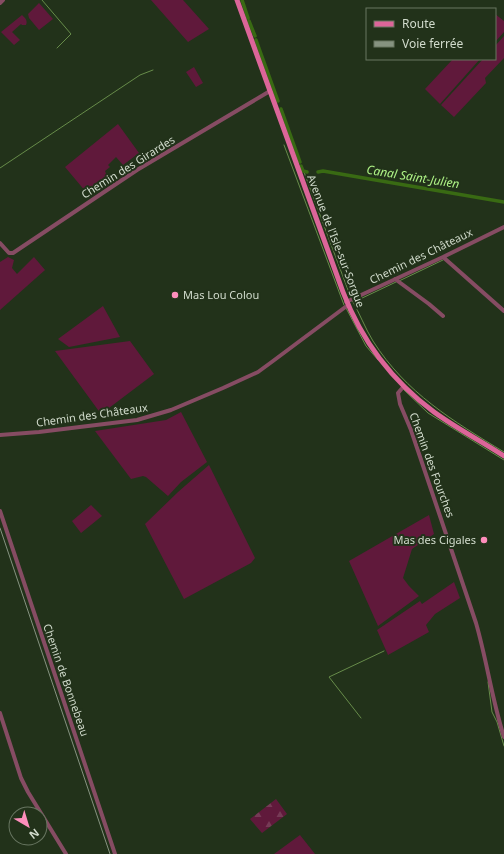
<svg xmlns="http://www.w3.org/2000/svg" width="504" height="854" font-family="'Noto Sans',sans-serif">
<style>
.grass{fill:#60193b}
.forest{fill:url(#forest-firs)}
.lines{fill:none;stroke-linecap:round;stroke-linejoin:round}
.stream{stroke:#678c4a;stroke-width:1}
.canal{stroke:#396a13;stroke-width:3.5}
.minor{stroke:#864c63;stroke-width:4}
.major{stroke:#dc6599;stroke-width:5}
.rail{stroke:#869380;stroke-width:1}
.poi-dot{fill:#fe8ebc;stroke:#22321a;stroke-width:1.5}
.labels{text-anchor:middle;stroke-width:4;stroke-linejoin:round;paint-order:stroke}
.street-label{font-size:11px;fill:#d1dbcc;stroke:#22321a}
.poi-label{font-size:11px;fill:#d1dbcc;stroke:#22321a;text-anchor:start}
.water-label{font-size:12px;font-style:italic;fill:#aef386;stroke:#22321a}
</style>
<defs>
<pattern id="forest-firs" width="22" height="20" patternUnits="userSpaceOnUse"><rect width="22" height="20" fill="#60193b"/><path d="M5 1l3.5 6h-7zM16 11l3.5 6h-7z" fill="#763a56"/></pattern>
</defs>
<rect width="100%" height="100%" fill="#22321a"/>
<!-- grass -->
<path class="grass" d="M151 0H183L209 29 188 42Z
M39 3 53 19 39 30 29 18 28 14Z
M495 14 504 21V32L495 42Z
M22 15C25 18 28 20 26 25H22L21 24 12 32 20 40 14 45 1 32Z
M504 36V58L485 78 486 83 454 117 441 105 483 59H495V46Z
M453 59H480L440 104 425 89Z
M194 67 203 83 196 87 186 72Z
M118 124 139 153 123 165 116 157 108 165 110 167 105 171 107 176 86 192 65 167Z
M8 257 14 260 12 268 17 274 34 257 45 270 0 310V262Z
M103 306 120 337 69 347 58 339Z
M130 341 154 374 101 414 55 351Z
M181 412 207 462 181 482 168 496 146 477 143 476 131 479 95 431 166 420Z
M209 465 255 558 251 563 184 599 145 524 178 492Z
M91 505 102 516 81 533 72 521Z
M429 515 434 534 412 549 403 578 409 586 419 596 378 626 349 561Z
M454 582 460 598 435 614 426 625 429 632 388 655 377 630 420 601 422 604Z
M300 835 315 854H274Z"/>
<!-- forest -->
<path class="forest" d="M276 799 287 814 262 833 250 819Z"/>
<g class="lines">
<!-- stream -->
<path class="stream" d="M42 0 71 34 57 48
M284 145 344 305
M0 168 140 75 153 70
M304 172 351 298
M399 281 443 260
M352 300C360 314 365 328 373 341 406 393 453 421 504 452
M355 304 358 300 396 282
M346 308 366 346 378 360
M403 389 428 413 504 460
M488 682 492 712 497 722 504 746
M361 718 329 677 384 651"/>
<!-- canal -->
<path class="canal" d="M242 0 248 18
M249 21 255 36
M256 40 278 101
M281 109 300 162
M301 166 303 171 307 172
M318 172 323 171 504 202"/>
<!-- minor -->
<path class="minor" d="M0 3 3 0
M0 243 9 253H13L137 170 270 91
M443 257 504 311
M395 279 429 304 443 316
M346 302 443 257 504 227
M404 386 398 393 400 404 411 430 476 623C487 661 492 700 504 737
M0 435 39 432 137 420 171 410 223 388 258 372 273 361 348 305
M0 511 115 854
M0 713 21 778 28 792 66 854"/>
<!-- major -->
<path class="major" d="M237 0 343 292C361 339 392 381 434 412 456 428 481 441 504 456"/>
<!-- rail -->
<path class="rail" d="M0 528 110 854"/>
</g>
<!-- markers -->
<g class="poi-dot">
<circle cx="175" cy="295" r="4"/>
<circle cx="484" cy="540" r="4"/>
</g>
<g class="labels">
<!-- street labels -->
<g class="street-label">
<text transform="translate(128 167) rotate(-32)" y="4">Chemin des Girardes</text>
<text transform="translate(336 241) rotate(69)" y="4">Avenue de l'Isle-sur-Sorgue</text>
<text transform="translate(421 256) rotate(-26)" y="4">Chemin des Châteaux</text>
<text transform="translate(92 415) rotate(-8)" y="4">Chemin des Châteaux</text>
<text transform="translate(432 465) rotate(70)" y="4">Chemin des Fourches</text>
<text transform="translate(66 680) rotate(71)" y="4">Chemin de Bonnebeau</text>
</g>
<!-- poi labels -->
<g class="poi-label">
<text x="183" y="299">Mas Lou Colou</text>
<text x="476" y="544" text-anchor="end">Mas des Cigales</text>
</g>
<!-- water labels -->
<g class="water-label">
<text transform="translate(413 177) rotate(9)" y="4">Canal Saint-Julien</text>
</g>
</g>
<!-- legend -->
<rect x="366" y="8" width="130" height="52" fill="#22321a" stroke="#687661"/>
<rect x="374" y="21" width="20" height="6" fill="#dc6599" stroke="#687661"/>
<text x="402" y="28" font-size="12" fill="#d1dbcc">Route</text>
<rect x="374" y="41" width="20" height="6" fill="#869380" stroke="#687661"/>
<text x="402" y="48" font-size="12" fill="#d1dbcc">Voie ferrée</text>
<!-- north arrow -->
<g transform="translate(28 826) rotate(142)"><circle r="19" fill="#22321a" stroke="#687661"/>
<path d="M0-3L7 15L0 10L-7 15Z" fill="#fe8ebc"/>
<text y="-6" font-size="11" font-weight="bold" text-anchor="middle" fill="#d1dbcc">N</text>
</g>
</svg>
